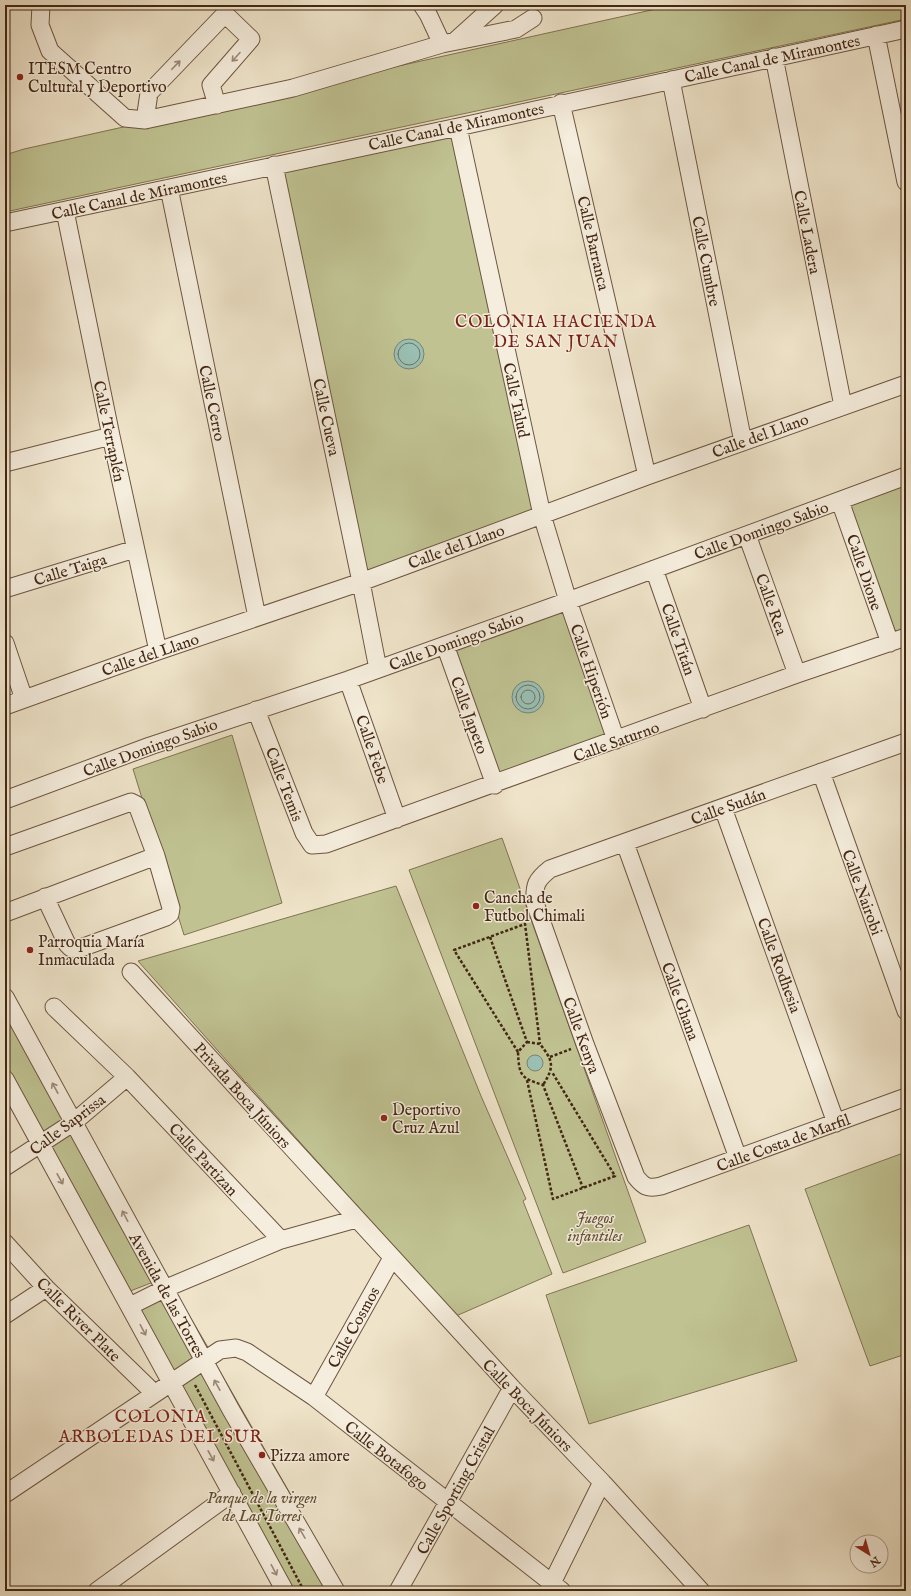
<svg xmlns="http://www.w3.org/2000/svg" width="911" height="1596" font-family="'IM FELL English',serif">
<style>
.green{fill:#c0c292;stroke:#827452}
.water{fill:#9abfb3;stroke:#778273}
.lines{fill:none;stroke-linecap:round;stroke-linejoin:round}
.shore{stroke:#6e7363;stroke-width:1}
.minor-casing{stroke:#6e5641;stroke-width:19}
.path{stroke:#432713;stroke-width:2.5;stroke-dasharray:3 2;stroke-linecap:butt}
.minor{stroke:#f5eddd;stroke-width:17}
.oneway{stroke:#9c8a78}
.poi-dot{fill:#8f2418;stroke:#f5eddd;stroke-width:1.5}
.labels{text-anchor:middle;stroke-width:3;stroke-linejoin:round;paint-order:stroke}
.street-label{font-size:16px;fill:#432713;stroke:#f5eddd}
.poi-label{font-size:16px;fill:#432713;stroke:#f5eddd;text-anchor:start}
.park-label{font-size:16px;font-style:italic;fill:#624e33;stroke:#f5eddd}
.neighbourhood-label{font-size:17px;letter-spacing:1px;fill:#7a1f14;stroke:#f5eddd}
</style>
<rect width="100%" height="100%" fill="#efe4ca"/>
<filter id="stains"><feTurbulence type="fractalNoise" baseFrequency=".005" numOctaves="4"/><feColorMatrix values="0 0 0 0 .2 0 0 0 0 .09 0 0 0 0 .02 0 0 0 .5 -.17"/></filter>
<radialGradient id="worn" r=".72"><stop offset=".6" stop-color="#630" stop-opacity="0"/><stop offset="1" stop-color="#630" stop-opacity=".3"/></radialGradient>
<!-- green -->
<path class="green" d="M674 5H906V19L5 212V155L24 149Z
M456 132 535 512 366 577 280 169Z
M906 484V635L892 640 847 505Z
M567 604 615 740 495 784 449 647Z
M232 735 282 903 184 935 133 769Z
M502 838 646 1242 563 1273 409 870Z
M396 886 481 1096 526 1199 523 1201 552 1274 456 1316 246 1082 245 1083 243 1079 138 961Z
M5 997 73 1117 33 1144 5 1091Z
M77 1123 161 1279 115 1297 38 1151Z
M906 1152V1354L870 1366 805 1189Z
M749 1225 797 1361 589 1424 546 1295Z
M170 1283 209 1349 163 1380 120 1304Z
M214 1361 288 1490 339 1591H275L228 1504 169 1392Z"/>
<!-- water -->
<path class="water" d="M394 354a15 15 0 1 1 30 0a15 15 0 1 1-30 0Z
M512 697a16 16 0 1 1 32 0a16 16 0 1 1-32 0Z
M527 1063a8 8 0 1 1 16 0a8 8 0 1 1-16 0Z"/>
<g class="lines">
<!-- shore -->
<path class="shore" d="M398 354a11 11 0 1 1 22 0a11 11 0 1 1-22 0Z
M516 697a12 12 0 1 1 24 0a12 12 0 1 1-24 0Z
M521 697a7 7 0 1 1 14 0a7 7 0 1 1-14 0Z"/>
<defs>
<path id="minor" d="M41 5 40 25 50 51 125 118 145 120 293 88 442 44
M422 5 428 14 442 44 516 29 533 18
M876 35 906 182
M455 41 495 5
M774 57 843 406
M671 80 743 442
M561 103 647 476
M145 120 149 93 225 14 251 39 211 85 217 105
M458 127 542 515 568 601 616 740
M274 165 361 582 378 669
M169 188 257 617
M65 211 111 436 158 651
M5 223 458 127 906 29
M5 463 111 436
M840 501 890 643
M747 535 797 674
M654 569 703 709
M5 589 135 549
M5 643 24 699
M445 645 495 785
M348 680 397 819
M5 706 158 651 361 582 647 476 906 384
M256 710 304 833 312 845 326 844 797 674 906 637
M906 742 550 869C536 880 534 885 535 903L585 1044 636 1177C644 1187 648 1189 661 1186L906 1097
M821 772 906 1011
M5 800 150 746 348 680 568 601 906 476
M723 808 836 1123
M625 843 738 1158
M5 847 131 802 137 805 156 856 171 908 170 914 166 917 78 949 71 948 67 944 45 897
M5 913 156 856
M131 972 512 1388 602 1482 701 1591
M5 997 231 1410 336 1591
M54 1007 127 1077 281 1240
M5 1079 285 1591
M5 1167 74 1122 127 1077
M5 1243 46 1288 154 1393
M130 1306 164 1289 281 1240 356 1219
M5 1315 46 1288
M314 1397 392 1258
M5 1494 220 1350 236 1348 247 1352 314 1397 562 1591
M97 1591 232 1493
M398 1591 512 1388
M548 1591 602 1482"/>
</defs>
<!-- minor casing -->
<use href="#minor" class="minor-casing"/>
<!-- path -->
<path class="path" d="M490 937 527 1042 518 1052C519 1076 521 1078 543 1085L583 1188
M527 1042 540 1044C553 1061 555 1066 543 1085
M518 1052 454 950 525 924 540 1044
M550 1057 571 1049
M527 1080 553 1199 615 1176 552 1072
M195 1385 304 1591"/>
<!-- minor -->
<use href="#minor" class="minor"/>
</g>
<!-- one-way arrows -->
<defs><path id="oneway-shaft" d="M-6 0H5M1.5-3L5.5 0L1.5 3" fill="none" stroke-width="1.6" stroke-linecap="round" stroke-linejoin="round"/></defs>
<g class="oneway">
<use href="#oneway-shaft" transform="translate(236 57) rotate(132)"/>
<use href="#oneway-shaft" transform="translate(176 65) rotate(-46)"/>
<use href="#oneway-shaft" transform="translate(55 1088) rotate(-119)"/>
<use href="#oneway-shaft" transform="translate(60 1179) rotate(61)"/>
<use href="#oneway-shaft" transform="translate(125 1216) rotate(-118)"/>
<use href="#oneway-shaft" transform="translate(143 1330) rotate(62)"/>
<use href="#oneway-shaft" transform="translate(217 1385) rotate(-119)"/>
<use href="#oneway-shaft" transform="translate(211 1456) rotate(61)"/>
<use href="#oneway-shaft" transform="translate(302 1533) rotate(-120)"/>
<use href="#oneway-shaft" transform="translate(274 1570) rotate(62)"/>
</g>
<!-- markers -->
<g class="poi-dot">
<circle cx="20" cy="77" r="4"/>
<circle cx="476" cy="906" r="4"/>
<circle cx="30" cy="950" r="4"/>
<circle cx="384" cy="1118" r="4"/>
<circle cx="262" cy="1455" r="4"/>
</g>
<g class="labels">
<!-- street labels -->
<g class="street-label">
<text transform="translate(772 58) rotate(-12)" y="6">Calle Canal de Miramontes</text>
<text transform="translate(456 126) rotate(-12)" y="6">Calle Canal de Miramontes</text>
<text transform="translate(139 195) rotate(-12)" y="6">Calle Canal de Miramontes</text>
<text transform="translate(808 232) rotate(79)" y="6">Calle Ladera</text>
<text transform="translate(594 243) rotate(77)" y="6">Calle Barranca</text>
<text transform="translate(707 261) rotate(79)" y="6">Calle Cumbre</text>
<text transform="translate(517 400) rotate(78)" y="6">Calle Talud</text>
<text transform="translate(213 403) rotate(78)" y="6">Calle Cerro</text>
<text transform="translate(327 417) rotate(78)" y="6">Calle Cueva</text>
<text transform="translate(110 431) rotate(78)" y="6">Calle Terraplén</text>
<text transform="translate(760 435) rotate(-20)" y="6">Calle del Llano</text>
<text transform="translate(761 530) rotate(-20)" y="6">Calle Domingo Sabio</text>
<text transform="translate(456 546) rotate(-20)" y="6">Calle del Llano</text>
<text transform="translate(70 569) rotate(-17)" y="6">Calle Taiga</text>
<text transform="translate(865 572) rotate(71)" y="6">Calle Dione</text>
<text transform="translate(772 604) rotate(70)" y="6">Calle Rea</text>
<text transform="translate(679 639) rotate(71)" y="6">Calle Titán</text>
<text transform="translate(456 641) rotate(-20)" y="6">Calle Domingo Sabio</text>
<text transform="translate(150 654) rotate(-19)" y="6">Calle del Llano</text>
<text transform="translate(592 671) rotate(71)" y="6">Calle Hiperión</text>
<text transform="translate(470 715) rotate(70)" y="6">Calle Japeto</text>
<text transform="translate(616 741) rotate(-20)" y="6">Calle Saturno</text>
<text transform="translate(150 747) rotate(-20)" y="6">Calle Domingo Sabio</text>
<text transform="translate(373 749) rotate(71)" y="6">Calle Febe</text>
<text transform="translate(285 784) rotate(69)" y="6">Calle Temis</text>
<text transform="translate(728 806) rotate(-20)" y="6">Calle Sudán</text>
<text transform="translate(863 892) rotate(70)" y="6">Calle Nairobi</text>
<text transform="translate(780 965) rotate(70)" y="6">Calle Rodhesia</text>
<text transform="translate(681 1001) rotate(70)" y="6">Calle Ghana</text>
<text transform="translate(582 1035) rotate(70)" y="6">Calle Kenya</text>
<text transform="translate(243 1095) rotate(48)" y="6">Privada Boca Júniors</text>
<text transform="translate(67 1124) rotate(-37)" y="6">Calle Saprissa</text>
<text transform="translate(783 1142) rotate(-20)" y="6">Calle Costa de Marfil</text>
<text transform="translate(204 1159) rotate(47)" y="6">Calle Partizan</text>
<text transform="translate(168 1295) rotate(61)" y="6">Avenida de las Torres</text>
<text transform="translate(79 1319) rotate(45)" y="6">Calle River Plate</text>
<text transform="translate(353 1327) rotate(-61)" y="6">Calle Cosmos</text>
<text transform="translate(528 1405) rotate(46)" y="6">Calle Boca Júniors</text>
<text transform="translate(387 1455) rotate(38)" y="6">Calle Botafogo</text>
<text transform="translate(455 1490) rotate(-61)" y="6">Calle Sporting Cristal</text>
</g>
<!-- poi labels -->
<g class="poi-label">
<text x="28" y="74">ITESM Centro<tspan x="28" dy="18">Cultural y Deportivo</tspan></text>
<text x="484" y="903">Cancha de<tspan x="484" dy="18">Futbol Chimali</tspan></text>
<text x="38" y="947">Parroquia María<tspan x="38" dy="18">Inmaculada</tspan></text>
<text x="392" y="1115">Deportivo<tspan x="392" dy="18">Cruz Azul</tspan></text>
<text x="270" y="1461">Pizza amore</text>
</g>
<!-- park labels -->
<g class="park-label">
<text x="595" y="1223">Juegos<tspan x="595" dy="18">infantiles</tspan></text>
<text x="262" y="1503">Parque de la virgen<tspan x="262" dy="18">de Las Torres</tspan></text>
</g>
<!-- neighbourhood labels -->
<g class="neighbourhood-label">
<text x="556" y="327">COLONIA HACIENDA<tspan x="556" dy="20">DE SAN JUAN</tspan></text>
<text x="161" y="1422">COLONIA<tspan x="161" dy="20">ARBOLEDAS DEL SUR</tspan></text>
</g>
</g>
<!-- margin -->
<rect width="911" height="1596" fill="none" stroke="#efe4ca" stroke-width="20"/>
<rect x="6" y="6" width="899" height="1584" fill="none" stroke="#432713" stroke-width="2"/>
<rect x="10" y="10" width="891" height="1576" fill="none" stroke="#432713"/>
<!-- north arrow -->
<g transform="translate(869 1554) rotate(143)"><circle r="19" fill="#f5eddd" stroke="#ae9e8c"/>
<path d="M0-3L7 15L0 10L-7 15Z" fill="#8f2418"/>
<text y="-6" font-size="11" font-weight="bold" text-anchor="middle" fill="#432713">N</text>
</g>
<rect width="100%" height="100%" filter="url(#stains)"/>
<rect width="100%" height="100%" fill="url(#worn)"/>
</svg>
